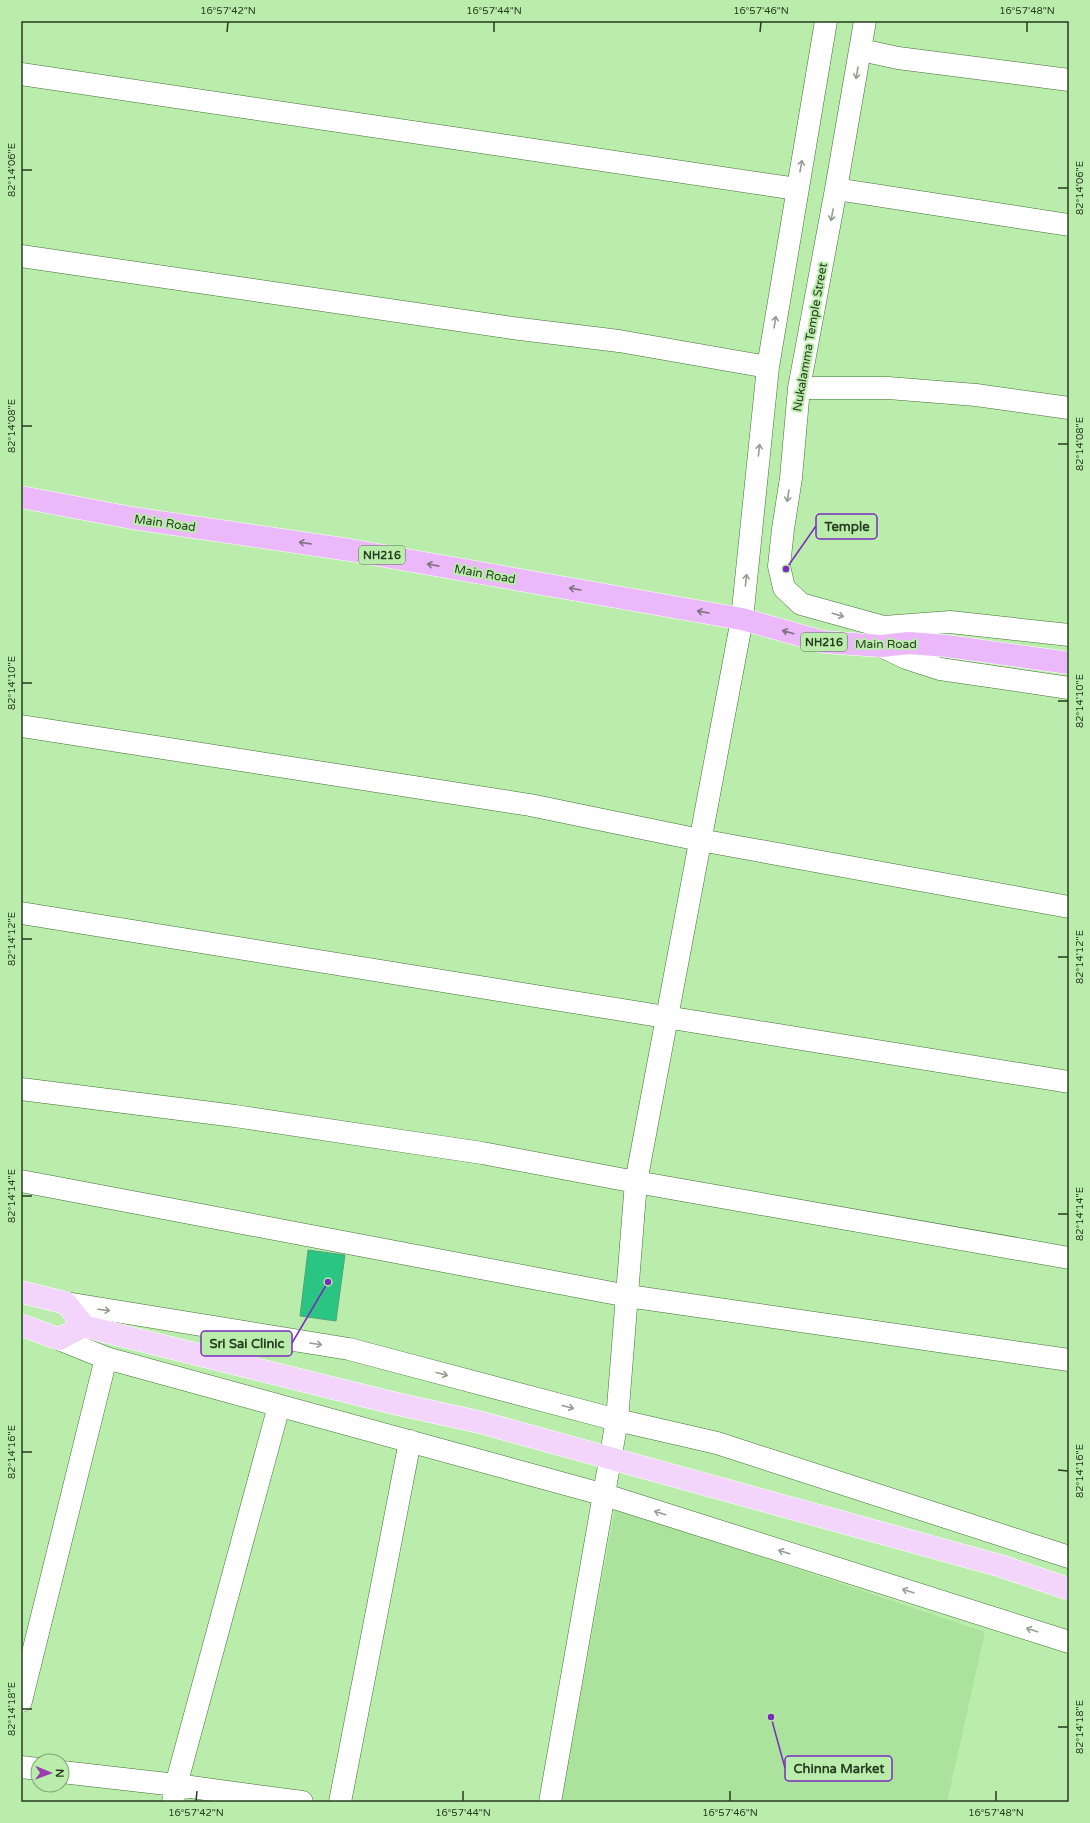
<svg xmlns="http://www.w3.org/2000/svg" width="1090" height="1823" font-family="'Varela Round',sans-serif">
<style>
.built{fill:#abe39c}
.building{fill:#2ac582;stroke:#54a47a}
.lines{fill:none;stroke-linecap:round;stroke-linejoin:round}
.minor-casing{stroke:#427035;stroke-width:23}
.major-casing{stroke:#fff;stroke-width:23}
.highway-casing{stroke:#fff;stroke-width:23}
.minor{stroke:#fff;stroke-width:22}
.major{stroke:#f3d4fb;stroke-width:22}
.highway{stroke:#ebb8f9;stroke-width:22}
.major-bridge-casing{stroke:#fff;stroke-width:23;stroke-linecap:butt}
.major-bridge{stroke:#f3d4fb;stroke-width:22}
.oneway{stroke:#939d90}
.oneway2{stroke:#7f7382}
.ticks{fill:none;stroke:#273b21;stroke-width:1.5}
.labels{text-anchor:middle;stroke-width:4;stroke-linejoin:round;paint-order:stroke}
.shield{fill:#baedab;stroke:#53704a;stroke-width:1}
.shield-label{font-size:11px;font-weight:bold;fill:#273b21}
.street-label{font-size:12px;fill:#273b21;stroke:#baedab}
.leader{fill:none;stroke:#7b2cbf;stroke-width:1.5}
.callout-dot{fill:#7b2cbf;stroke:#baedab;stroke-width:1.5}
.callout{fill:#baedab;stroke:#7b2cbf;stroke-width:1.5}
.callout-label{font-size:13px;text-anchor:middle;font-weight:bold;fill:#273b21}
.neatline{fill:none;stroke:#273b21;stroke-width:1.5}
.ticks-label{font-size:10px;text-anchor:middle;fill:#273b21}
</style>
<rect width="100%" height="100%" fill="#baedab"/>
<!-- built -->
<path class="built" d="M615 1508 985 1632 947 1802H561Z"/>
<!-- building -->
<path class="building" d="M308 1250 345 1255 336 1321 300 1316Z"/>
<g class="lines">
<defs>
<path id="minor" d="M865 21 836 189 799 388 791 478 783 529 779 566 784 588 801 604 884 627 909 643
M861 50 898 58 1069 80
M21 74 797 189
M836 189 1069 225
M21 256 512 328 619 341 768 367
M799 388H888L976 395 1069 408
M884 627 950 622 1069 635
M881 646 906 658 940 669 1069 688
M21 726 530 805 700 840 1069 907
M21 913 1069 1082
M21 1089 235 1116 482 1153 636 1182 1069 1258
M21 1181 628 1296 1069 1360
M66 1303 349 1349 617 1420 717 1443 1069 1557
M59 1339 106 1358 605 1495 1069 1642
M21 1701 106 1358
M21 1767 38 1769
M62 1772 176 1785 279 1406
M173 1802 176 1785 302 1802
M340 1802 410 1441
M550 1802 617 1420 636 1182 742 619 768 367 826 21"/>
<path id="major" d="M21 1292 66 1303 84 1326
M21 1325 59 1339 84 1326 95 1329"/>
<path id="highway" d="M21 497 132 518 350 550 742 619 824 642 881 646 909 643 947 646 1069 663"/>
</defs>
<!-- minor casing -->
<use href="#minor" class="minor-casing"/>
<!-- major casing -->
<use href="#major" class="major-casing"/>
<!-- highway casing -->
<use href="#highway" class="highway-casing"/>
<!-- minor -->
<use href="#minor" class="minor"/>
<!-- major -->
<use href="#major" class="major"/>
<!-- highway -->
<use href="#highway" class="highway"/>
<defs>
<path id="major-bridge" d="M95 1329 393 1403 479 1422 1001 1566 1069 1589"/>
</defs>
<!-- major-bridge casing -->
<use href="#major-bridge" class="major-bridge-casing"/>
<!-- major-bridge -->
<use href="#major-bridge" class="major-bridge"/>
</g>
<!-- one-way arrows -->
<defs><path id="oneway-shaft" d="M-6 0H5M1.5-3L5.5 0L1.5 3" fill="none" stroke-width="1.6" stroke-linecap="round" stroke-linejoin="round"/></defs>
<g class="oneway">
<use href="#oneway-shaft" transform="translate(857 73) rotate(100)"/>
<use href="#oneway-shaft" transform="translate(801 166) rotate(-80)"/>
<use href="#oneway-shaft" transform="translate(832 215) rotate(101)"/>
<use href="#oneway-shaft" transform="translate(775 322) rotate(-81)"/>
<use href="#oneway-shaft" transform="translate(759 450) rotate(-84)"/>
<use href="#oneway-shaft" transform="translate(788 496) rotate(99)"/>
<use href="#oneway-shaft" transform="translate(746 580) rotate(-84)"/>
<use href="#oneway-shaft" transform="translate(838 615) rotate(16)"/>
<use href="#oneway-shaft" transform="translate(104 1310) rotate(7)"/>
<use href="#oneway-shaft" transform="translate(316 1344) rotate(9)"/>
<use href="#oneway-shaft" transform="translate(442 1374) rotate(15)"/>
<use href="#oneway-shaft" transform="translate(568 1407) rotate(15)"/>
<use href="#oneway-shaft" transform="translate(660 1513) rotate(-162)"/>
<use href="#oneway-shaft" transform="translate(784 1552) rotate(-162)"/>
<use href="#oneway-shaft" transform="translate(908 1591) rotate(-162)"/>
<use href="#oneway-shaft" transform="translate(1032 1630) rotate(-162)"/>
</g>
<g class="oneway2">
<use href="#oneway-shaft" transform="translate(305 543) rotate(-172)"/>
<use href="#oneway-shaft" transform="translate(433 565) rotate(-170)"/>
<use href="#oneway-shaft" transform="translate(575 589) rotate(-170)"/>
<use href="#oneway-shaft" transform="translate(703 612) rotate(-170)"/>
<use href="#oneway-shaft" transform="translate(788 632) rotate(-164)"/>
</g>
<!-- ticks -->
<path class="ticks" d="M227 32 228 22M494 32V22M760 32 761 22M1027 32V22M22 170H32M1058 188H1068M22 426H32M1058 444H1068M22 683H32M1058 701H1068M22 939H32M1058 957H1068M22 1196H32M1058 1214H1068M22 1452H32M1058 1470 1068 1471M22 1709H32M1058 1727H1068M196 1801 197 1791M463 1801V1791M730 1801V1791M996 1801V1791"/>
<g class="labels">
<!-- shield labels -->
<g class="shield">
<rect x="359" y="546" width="46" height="18" rx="3"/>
<rect x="801" y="633" width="46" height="18" rx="3"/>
</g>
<g class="shield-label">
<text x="382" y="559">NH216</text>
<text x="824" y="646">NH216</text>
</g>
<!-- street labels -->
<g class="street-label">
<text transform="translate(810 337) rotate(-80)" y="4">Nukalamma Temple Street</text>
<text transform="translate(165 523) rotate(8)" y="4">Main Road</text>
<text transform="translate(485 574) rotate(10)" y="4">Main Road</text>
<text x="886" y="648">Main Road</text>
</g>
</g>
<!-- callouts -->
<path class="leader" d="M786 569L816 526M328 1282L292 1343M771 1717L785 1768"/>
<g class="callout-dot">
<circle cx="786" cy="569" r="4"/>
<circle cx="328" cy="1282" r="4"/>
<circle cx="771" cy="1717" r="4"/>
</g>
<g class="callout">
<rect x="816" y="514" width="61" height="25" rx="4"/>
<rect x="201" y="1331" width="91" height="25" rx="4"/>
<rect x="785" y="1756" width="107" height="25" rx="4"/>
</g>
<g class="callout-label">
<text x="847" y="531">Temple</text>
<text x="247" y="1348">Sri Sai Clinic</text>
<text x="839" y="1773">Chinna Market</text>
</g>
<!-- border -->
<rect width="1090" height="1823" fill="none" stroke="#baedab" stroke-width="44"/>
<!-- north arrow -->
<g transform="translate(50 1773) rotate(91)"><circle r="19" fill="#baedab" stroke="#7fa674"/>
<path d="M0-3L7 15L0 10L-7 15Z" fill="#9841ae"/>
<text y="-6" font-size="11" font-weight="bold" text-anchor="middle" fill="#273b21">N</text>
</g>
<rect x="22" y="22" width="1046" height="1779" class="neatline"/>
<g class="ticks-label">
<text x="228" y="14">16°57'42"N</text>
<text x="494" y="14">16°57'44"N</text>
<text x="761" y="14">16°57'46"N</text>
<text x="1027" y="14">16°57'48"N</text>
<text transform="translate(11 170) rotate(-90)" y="4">82°14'06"E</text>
<text transform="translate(1079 188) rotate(-90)" y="4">82°14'06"E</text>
<text transform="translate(11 426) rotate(-90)" y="4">82°14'08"E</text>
<text transform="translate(1079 444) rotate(-90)" y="4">82°14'08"E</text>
<text transform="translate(11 683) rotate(-90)" y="4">82°14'10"E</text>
<text transform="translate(1079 701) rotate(-90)" y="4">82°14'10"E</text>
<text transform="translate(11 939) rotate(-90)" y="4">82°14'12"E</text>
<text transform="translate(1079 957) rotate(-90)" y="4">82°14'12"E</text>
<text transform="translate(11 1196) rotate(-90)" y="4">82°14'14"E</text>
<text transform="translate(1079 1214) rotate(-90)" y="4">82°14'14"E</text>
<text transform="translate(11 1452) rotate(-90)" y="4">82°14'16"E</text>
<text transform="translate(1079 1471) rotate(-90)" y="4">82°14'16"E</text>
<text transform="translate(11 1709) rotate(-90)" y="4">82°14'18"E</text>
<text transform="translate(1079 1727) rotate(-90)" y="4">82°14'18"E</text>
<text x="196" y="1816">16°57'42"N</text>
<text x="463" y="1816">16°57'44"N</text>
<text x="730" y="1816">16°57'46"N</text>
<text x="996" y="1816">16°57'48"N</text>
</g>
</svg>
